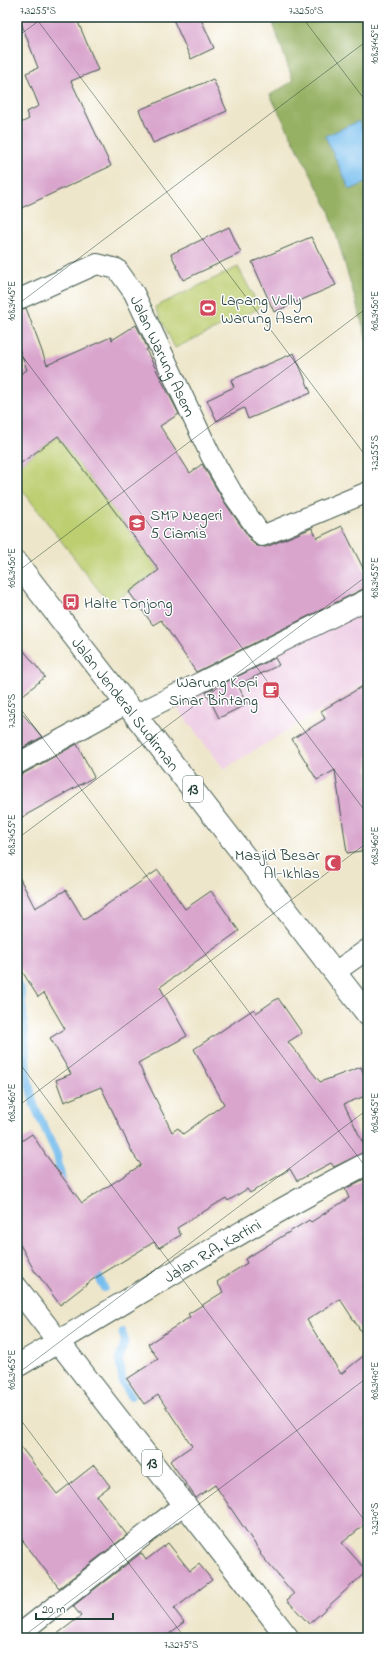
<svg xmlns="http://www.w3.org/2000/svg" width="385" height="1655" font-family="'Indie Flower',sans-serif">
<style>
.built{fill:#efd0e6}
.green{fill:#bdce71;stroke:#6e8652}
.forest{fill:#96b163;stroke:#5a774c}
.water{fill:#77beee;stroke:#4b7e91}
.lines{fill:none;stroke-linecap:round;stroke-linejoin:round}
.stream{stroke:#77beee;stroke-width:8}
.building{fill:#d9a5cd}
.minor-casing{stroke:#3e564a;stroke-width:22}
.secondary-casing{stroke:#3e564a;stroke-width:24}
.trunk-casing{stroke:#3e564a;stroke-width:24}
.minor{stroke:#fff;stroke-width:20}
.secondary{stroke:#fff;stroke-width:22}
.trunk{stroke:#fff;stroke-width:22}
.ticks{fill:none;stroke:#1f3d34;stroke-width:1;stroke-opacity:0.45}
.labels{text-anchor:middle;stroke-width:3;stroke-linejoin:round;paint-order:stroke}
.shield{fill:#fff;stroke:#627771;stroke-width:1}
.shield-label{font-size:15px;font-weight:bold;fill:#1f3d34}
.poi-label{font-size:16px;fill:#1f3d34;stroke:#fff;text-anchor:start}
.street-label{font-size:16px;fill:#1f3d34;stroke:#fff}
.neatline{fill:none;stroke:#1f3d34;stroke-width:1.5}
.ticks-label{font-size:10px;text-anchor:middle;fill:#1f3d34}
</style>
<rect width="100%" height="100%" fill="#fff"/>
<filter id="ink" filterUnits="userSpaceOnUse"><feTurbulence type="fractalNoise" baseFrequency=".025" numOctaves="2"/><feDisplacementMap in="SourceGraphic" scale="8" xChannelSelector="R" yChannelSelector="G"/><feConvolveMatrix kernelMatrix="1 2 1 2 8 2 1 2 1" color-interpolation-filters="sRGB"/></filter>
<filter id="wash" filterUnits="userSpaceOnUse"><feTurbulence type="fractalNoise" baseFrequency=".012" numOctaves="4" result="noise"/><feDisplacementMap in="SourceGraphic" scale="16" xChannelSelector="R" yChannelSelector="G"/><feGaussianBlur stdDeviation="0.9" result="paint"/><feColorMatrix in="noise" values="0 0 0 0 0 0 0 0 0 0 0 0 0 0 0 0 0 1.4 0 .05"/><feComposite in="paint" operator="in"/></filter>
<g filter="url(#wash)">
<rect width="100%" height="100%" fill="#eee6ca"/>
<!-- built -->
<path class="built" d="M353 610 368 636V681L224 769 170 699Z"/>
<!-- green -->
<path class="green" d="M238 267 260 308 175 348 155 307Z
M58 436 159 570 110 605 17 483V466Z"/>
<!-- forest -->
<path class="forest" d="M271 17H368V343L329 210 270 95 293 81Z"/>
<!-- water -->
<path class="water" d="M359 121 368 141V182L350 190 325 136Z"/>
<g class="lines">
<!-- stream -->
<path class="stream" d="M17 983 21 989 25 1036 27 1074 34 1105 57 1155 63 1186
M94 1267 104 1288
M122 1332 125 1341 119 1360 123 1383 131 1396"/>
</g>
<g id="blocks">
<!-- building -->
<path class="building" d="M19 17H76L98 70 71 81 111 166 17 210V125L29 119 26 112 39 106 26 73 38 68Z
M172 17H200L214 48 191 59Z
M213 79 227 111 153 143 139 110Z
M229 227 241 253 183 280 171 254Z
M311 237 336 285 274 312 252 262Z
M26 308 47 365 111 337 112 340 136 325 148 349 146 350 179 414 160 426 190 473 202 464 225 503 253 543 257 546 266 547 312 528 317 538 342 526 368 578V588L363 589 196 672 161 620 153 625 129 592 159 570 58 436 17 466V376L27 370 17 343V311Z
M294 353 311 393 248 419 244 408 217 421 207 400 234 387 231 380Z
M17 642 45 677 17 700Z
M275 658 279 665 238 685 247 704 219 718 206 692Z
M368 683V850L347 853 335 770 317 780 292 739 325 719 321 711Z
M17 707 42 737 17 751Z
M77 744 94 777 17 820V775L23 774Z
M158 870 185 909 211 891 239 931 160 987 187 1036 138 1063 172 1132 178 1128 183 1134 224 1104 194 1049 254 1009 256 1013 278 998 302 1033 288 1042 320 1082 361 1067 368 1085V1095L344 1104 367 1151 334 1167 331 1163 297 1181 290 1169 250 1193 247 1189 228 1201 226 1198 177 1228 181 1235 158 1248 154 1242 92 1280 60 1305 36 1272H35L17 1239V1144L32 1134 45 1154 82 1203 141 1165 133 1154 101 1087 64 1102 56 1080 71 1074 50 1038 65 1029 44 993 38 997 17 963V873L35 908 66 890 84 920Z
M368 1177V1342L340 1299 307 1320 341 1374 368 1352V1522L342 1543 367 1571 309 1624 287 1600 294 1594 260 1554 261 1553 215 1485 196 1498 170 1461 192 1446 158 1395 144 1404 127 1379 158 1359 148 1344 190 1317 188 1314 223 1292 217 1282 247 1263 245 1259 309 1220 311 1222 349 1198 345 1189Z
M17 1442 57 1494 94 1465 110 1486 97 1496 127 1535 59 1588 17 1533Z
M168 1543 190 1571 199 1564 212 1580 174 1609 184 1622 164 1638H52L81 1616 73 1606 141 1553 146 1560Z"/>
</g>
</g>
<g filter="url(#ink)">
<use href="#blocks" fill-opacity="0" stroke="#3e564a" stroke-width="1"/>
<g class="lines">
<defs>
<g id="minor">
<path id="s1" d="M17 300 97 264 117 269 134 293 211 456 234 496 262 536 368 492"/>
<path d="M135 715 368 599"/>
<path d="M17 764 126 704"/>
<path d="M335 972 368 949"/>
<path d="M17 1636 184 1504"/>
</g>
<g id="secondary">
<path id="s2" d="M17 1366C134 1298 247 1225 368 1163"/>
</g>
<g id="trunk">
<path id="s3" d="M17 563 368 1015"/>
<path d="M17 1288 288 1638"/>
</g>
</defs>
<!-- minor casing -->
<use href="#minor" class="minor-casing"/>
<!-- secondary casing -->
<use href="#secondary" class="secondary-casing"/>
<!-- trunk casing -->
<use href="#trunk" class="trunk-casing"/>
<!-- minor -->
<use href="#minor" class="minor"/>
<!-- secondary -->
<use href="#secondary" class="secondary"/>
<!-- trunk -->
<use href="#trunk" class="trunk"/>
</g>
</g>
<!-- ticks -->
<path class="ticks" d="M35 17 368 459M302 17 368 104M17 37 44 17M17 305 368 40M17 349 368 815M17 572 368 307M17 704 368 1170M17 839 368 575M17 1060 368 1525M17 1107 368 842M17 1374 368 1109M17 1415 185 1638M21 1638 368 1377"/>
<!-- icons -->
<defs>
<symbol id="stadium-square" viewBox="-11 -11 22 22"><rect x="-9" y="-9" width="18" height="18" rx="4" fill="#d1495b" stroke="#fff"/><path d="M0-5a6.5 5 0 1 0 0 10a6.5 5 0 1 0 0-10ZM-3.5-1.8h7v3.6h-7Z" fill="#fff"/></symbol>
<symbol id="school-square" viewBox="-11 -11 22 22"><rect x="-9" y="-9" width="18" height="18" rx="4" fill="#d1495b" stroke="#fff"/><path d="M0-5L7-2L0 1L-7-2ZM-4 1L0 2.5L4 1V4Q0 6-4 4Z" fill="#fff"/></symbol>
<symbol id="bus-square" viewBox="-11 -11 22 22"><rect x="-9" y="-9" width="18" height="18" rx="4" fill="#d1495b" stroke="#fff"/><path d="M-5-6H5V4H4V6H2V4H-2V6H-4V4H-5ZM-3.5-4V0h7V-4ZM-3.5 1.2v1.5H-2V1.2ZM2 1.2v1.5H3.5V1.2Z" fill="#fff"/></symbol>
<symbol id="cafe-square" viewBox="-11 -11 22 22"><rect x="-9" y="-9" width="18" height="18" rx="4" fill="#d1495b" stroke="#fff"/><path d="M-5.5-4.5H6V0H3Q3 3.5 0 3.5H-2.5Q-5.5 3.5-5.5 0ZM3-3.2v2h1.7v-2ZM-6 4.5H4V6H-6Z" fill="#fff"/></symbol>
<symbol id="mosque-square" viewBox="-11 -11 22 22"><rect x="-9" y="-9" width="18" height="18" rx="4" fill="#d1495b" stroke="#fff"/><path d="M3.5-4.9A6 6 0 1 0 3.5 4.9A5 5 0 1 1 3.5-4.9Z" fill="#fff"/></symbol>
</defs>
<g fill-rule="evenodd">
<use href="#stadium-square" x="198" y="298" width="20" height="20"/>
<use href="#school-square" x="127" y="513" width="20" height="20"/>
<use href="#bus-square" x="61" y="592" width="20" height="20"/>
<use href="#cafe-square" x="261" y="680" width="20" height="20"/>
<use href="#mosque-square" x="323" y="853" width="20" height="20"/>
</g>
<g class="labels">
<!-- shield labels -->
<g class="shield">
<rect x="183" y="776" width="20" height="26" rx="3"/>
<rect x="142" y="1450" width="20" height="26" rx="3"/>
</g>
<g class="shield-label">
<text x="193" y="794">13</text>
<text x="152" y="1468">13</text>
</g>
<!-- poi labels -->
<g class="poi-label">
<text x="221" y="305">Lapang Volly<tspan x="221" dy="18">Warung Asem</tspan></text>
<text x="150" y="520">SMP Negeri<tspan x="150" dy="18">5 Ciamis</tspan></text>
<text x="84" y="608">Halte Tonjong</text>
<text x="258" y="687" text-anchor="end">Warung Kopi<tspan x="258" dy="18">Sinar Bintang</tspan></text>
<text x="320" y="860" text-anchor="end">Masjid Besar<tspan x="320" dy="18">Al-Ikhlas</tspan></text>
</g>
<!-- street labels -->
<g class="street-label">
<text dy="6" stroke="none"><textPath href="#s1" startOffset="207">Jalan Warung Asem</textPath></text>
<text dy="6" stroke="none"><textPath href="#s3" startOffset="178">Jalan Jenderal Sudirman</textPath></text>
<text dy="6" stroke="none"><textPath href="#s2" startOffset="227">Jalan R.A. Kartini</textPath></text>
</g>
</g>
<!-- margin -->
<rect width="385" height="1655" fill="none" stroke="#fff" stroke-width="44"/>
<!-- scale -->
<path d="M36 1613v6h77v-6" fill="none" stroke="#1f3d34" stroke-width="2"/>
<text x="42" y="1613" font-size="12" fill="#1f3d34" stroke="#ffffff" stroke-width="3" paint-order="stroke">20 m</text>
<rect x="22" y="22" width="341" height="1611" class="neatline"/>
<g class="ticks-label">
<text x="38" y="14">7.3255°S</text>
<text x="306" y="14">7.3250°S</text>
<text transform="translate(374 44) rotate(-90)" y="4">108.3445°E</text>
<text transform="translate(11 301) rotate(-90)" y="4">108.3445°E</text>
<text transform="translate(374 311) rotate(-90)" y="4">108.3450°E</text>
<text transform="translate(374 453) rotate(-90)" y="4">7.3255°S</text>
<text transform="translate(11 568) rotate(-90)" y="4">108.3450°E</text>
<text transform="translate(374 578) rotate(-90)" y="4">108.3455°E</text>
<text transform="translate(11 711) rotate(-90)" y="4">7.3265°S</text>
<text transform="translate(11 835) rotate(-90)" y="4">108.3455°E</text>
<text transform="translate(374 846) rotate(-90)" y="4">108.3460°E</text>
<text transform="translate(11 1103) rotate(-90)" y="4">108.3460°E</text>
<text transform="translate(374 1113) rotate(-90)" y="4">108.3465°E</text>
<text transform="translate(11 1370) rotate(-90)" y="4">108.3465°E</text>
<text transform="translate(374 1381) rotate(-90)" y="4">108.3470°E</text>
<text transform="translate(374 1519) rotate(-90)" y="4">7.3270°S</text>
<text x="181" y="1648">7.3275°S</text>
</g>
</svg>
